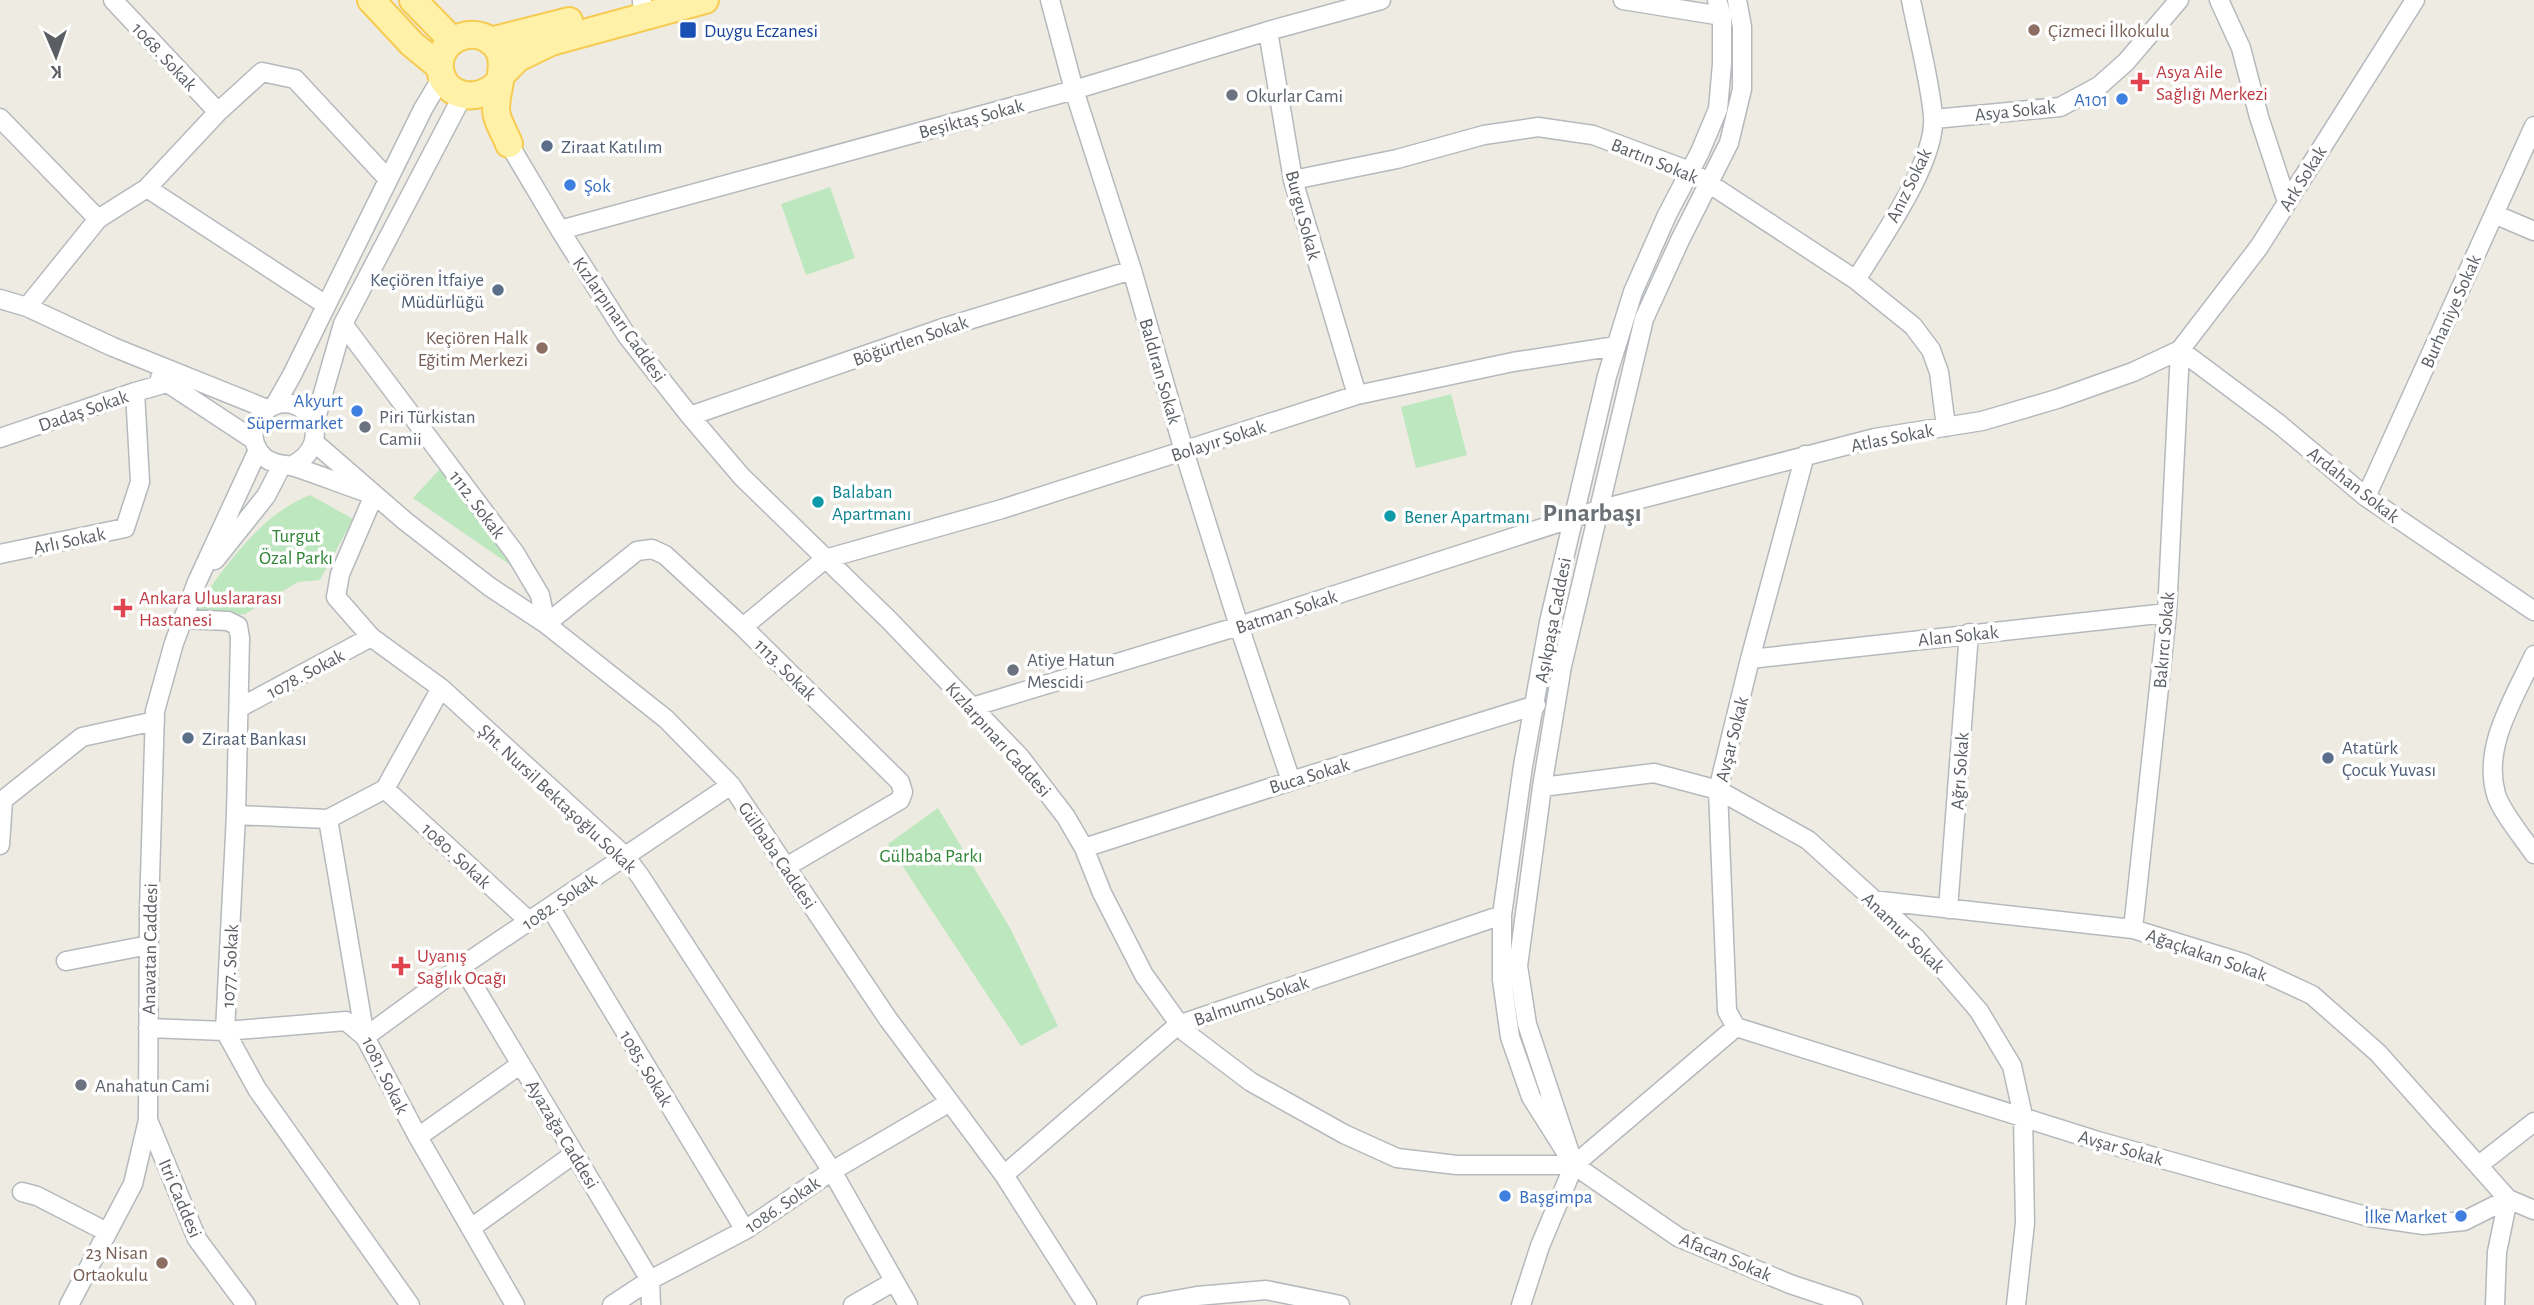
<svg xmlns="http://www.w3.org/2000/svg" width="2534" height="1305" font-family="'Alegreya Sans',sans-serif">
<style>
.green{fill:#bde7be}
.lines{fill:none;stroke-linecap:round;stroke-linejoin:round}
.minor-casing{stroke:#b5b9bd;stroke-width:21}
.primary-casing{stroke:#f7ca52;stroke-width:30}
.minor{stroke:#fff;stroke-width:18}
.primary{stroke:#fff1a7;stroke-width:26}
.transit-dot{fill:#1a4fb4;stroke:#fff;stroke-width:2.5}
.education-dot{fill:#8d6e63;stroke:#fff;stroke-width:2.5}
.health-dot{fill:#e0444e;stroke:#fff;stroke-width:2.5}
.worship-dot{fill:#6b7280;stroke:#fff;stroke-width:2.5}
.shop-dot{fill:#3f7fe0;stroke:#fff;stroke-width:2.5}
.service-dot{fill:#5c6f8a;stroke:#fff;stroke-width:2.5}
.culture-dot{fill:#0f9aa8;stroke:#fff;stroke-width:2.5}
.labels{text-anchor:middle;stroke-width:7;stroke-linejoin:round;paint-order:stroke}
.transit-label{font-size:19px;fill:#164399;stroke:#fff;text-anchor:start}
.education-label{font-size:19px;fill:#785e54;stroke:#fff;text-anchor:end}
.street-label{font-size:19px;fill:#5b5f64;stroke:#fff}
.health-label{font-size:19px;fill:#be3a42;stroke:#fff;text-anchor:start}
.worship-label{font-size:19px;fill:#5b616d;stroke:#fff;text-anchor:start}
.shop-label{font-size:19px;fill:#366cbe;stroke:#fff;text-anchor:end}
.service-label{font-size:19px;fill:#4e5e75;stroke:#fff;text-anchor:start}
.culture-label{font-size:19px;fill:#0d838f;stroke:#fff;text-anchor:start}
.park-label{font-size:19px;fill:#308535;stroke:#fff}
.district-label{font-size:26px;font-weight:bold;fill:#6c7176;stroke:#fff}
</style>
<rect width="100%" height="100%" fill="#eeece2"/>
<!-- green -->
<path class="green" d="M830 187 855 258 806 275 781 204Z
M1451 394 1467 455 1416 468 1401 407Z
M440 469 516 569 413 498Z
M310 495 353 519 320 580 298 582 245 614 213 618 191 613C224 570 257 516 310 495Z
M938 808 1010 928 1058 1026 1021 1046 888 844Z"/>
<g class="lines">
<defs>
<path id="minor" d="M113 0 218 112
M642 0V3
M1050 0 1074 90 1132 270 1184 451 1239 626 1291 781
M1623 0 1722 16
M1717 0 1722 16V64L1718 109 1700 152 1667 215 1633 292 1607 376 1549 622 1523 766 1502 915V980L1510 1037 1531 1097 1574 1165 1527 1024 1518 966 1542 787 1562 666 1644 319 1680 240 1729 143 1742 89V27L1737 0
M2219 0 2241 48 2259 117 2287 202
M1268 31 1293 180 1357 395
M0 118 98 219
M1934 119 2060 107 2099 86 2126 62 2179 0
M509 144 560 230 627 336 690 416 742 477 890 621 1020 757 1066 817 1084 848 1102 893 1144 975 1185 1032 1251 1082 1344 1134 1397 1158 1457 1165H1574
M1293 180 1397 159 1484 135 1538 127 1593 135 1690 171 1856 280 1913 326 1931 350 1939 372 1946 427
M147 188 326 305
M2494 214 2534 231
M560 230 1074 90 1268 31 1381 0
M1856 280C1879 242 1937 161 1933 116 1930 81 1918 36 1911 0
M0 299 27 307 113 347 267 409
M27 307 98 219 147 188 218 112 262 72 295 79 388 179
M343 324 515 553 540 595 546 624 637 551 652 549 665 555 743 627 900 782 903 792 900 800 786 867
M2180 350 2279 424 2366 497 2534 611
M160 378 254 440
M275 405 292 375 423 109 442 77
M690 416 946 327 1132 270
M314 425 343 324 463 95
M0 438 135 392 167 383
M314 442 405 521 490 587 546 624 666 719 731 785 888 1019 1004 1175 1087 1305
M291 466C342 441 300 382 265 411 259 415 255 422 254 429 252 439 256 451 265 458 274 465 284 464 295 467 319 475 342 484 365 492
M374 495 340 574 336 597 371 637 441 688 625 856 640 876 832 1171 908 1305
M2366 497 2534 126
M0 554 125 528 140 482 135 392
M215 560 266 496 282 465
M183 619 228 621 238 626 240 638 236 815 225 1031 257 1089 410 1305
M743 627 825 559 1002 509 1357 395 1513 362 1616 346
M2534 655C2515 697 2482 746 2496 794 2500 810 2524 839 2534 854
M1750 659 2167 613
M972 707 1239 626 1598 510 1875 438 1982 421 2057 399 2133 372 2180 350 2259 247 2415 0
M239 708 371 637
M1542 787 1654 773 1718 790 1808 840 1917 939 1979 1011 2012 1066 2023 1116 2025 1223 2016 1305
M385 789 529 921
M236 815 328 819 385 789 441 688
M328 819 365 1037 418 1137 515 1305
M0 845 3 800 82 737 155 721
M1084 848 1291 781 1536 705
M1872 900 2133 929 2243 963 2312 995 2378 1053 2508 1199 2534 1210
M550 907 745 1230
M1948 909 1969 633
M2133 929 2167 613 2180 350
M66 961 149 945
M462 966 650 1280 651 1305
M1736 1027 1727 1011 1718 790 1750 659 1805 455
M148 1028 225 1031 346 1021 365 1037 462 966 731 785
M148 1120 197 1239 246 1305
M418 1137 521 1064
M1574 1165 1678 1237 1790 1284 1853 1305
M2479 1165 2534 1122
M1004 1175 1178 1025 1502 915
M22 1192 37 1196 107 1232
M471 1228 574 1154
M69 1305 133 1184 148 1120 149 911 155 711 174 643 197 582 258 450
M612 1305 650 1280 745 1230 832 1171 950 1102
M853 1305 893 1282
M1147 1305 1197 1296 1266 1290 1340 1305
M1521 1305 1540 1246 1574 1165 1736 1027 2098 1141 2369 1217 2424 1225 2464 1221 2508 1199
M2495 1305 2497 1252 2508 1199"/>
<path id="primary" d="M371 0 412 44 440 67
M413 0 452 40
M490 41 569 21
M501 75 518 58 551 42 705 0
M498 83C480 103 444 99 440 69 436 36 483 21 499 51 507 66 496 90 496 109 496 120 505 133 509 144"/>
</defs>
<!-- minor casing -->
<use href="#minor" class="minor-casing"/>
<!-- primary casing -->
<use href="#primary" class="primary-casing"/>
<!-- minor -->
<use href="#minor" class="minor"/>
<!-- primary -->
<use href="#primary" class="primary"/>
</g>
<!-- markers -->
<rect class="transit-dot" x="679" y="21" width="18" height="18" rx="3.5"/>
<g class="education-dot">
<circle cx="2034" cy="30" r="7"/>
<circle cx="542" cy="348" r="7"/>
<circle cx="162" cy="1263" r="7"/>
</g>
<g class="health-dot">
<path d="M2136.5 71.5h7v7h7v7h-7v7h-7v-7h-7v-7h7z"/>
<path d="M119.5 597.5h7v7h7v7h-7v7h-7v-7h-7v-7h7z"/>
<path d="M397.5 955.5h7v7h7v7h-7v7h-7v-7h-7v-7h7z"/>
</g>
<g class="worship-dot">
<circle cx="1232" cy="95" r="7"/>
<circle cx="365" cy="427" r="7"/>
<circle cx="1013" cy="670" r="7"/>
<circle cx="81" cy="1085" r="7"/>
</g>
<g class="shop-dot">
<circle cx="2122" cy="99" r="7"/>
<circle cx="570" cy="185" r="7"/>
<circle cx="357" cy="411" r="7"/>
<circle cx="1505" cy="1196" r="7"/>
<circle cx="2461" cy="1216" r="7"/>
</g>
<g class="service-dot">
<circle cx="547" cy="146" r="7"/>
<circle cx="498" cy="290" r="7"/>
<circle cx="188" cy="738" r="7"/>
<circle cx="2328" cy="758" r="7"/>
</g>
<g class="culture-dot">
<circle cx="818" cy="502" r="7"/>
<circle cx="1390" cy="516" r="7"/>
</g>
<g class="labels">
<!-- transit labels -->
<g class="transit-label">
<text x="704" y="37">Duygu Eczanesi</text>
</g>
<!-- education labels -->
<g class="education-label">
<text x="2048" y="37" text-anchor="start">Çizmeci İlkokulu</text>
<text x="528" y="344">Keçiören Halk<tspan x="528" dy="22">Eğitim Merkezi</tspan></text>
<text x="148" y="1259">23 Nisan<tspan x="148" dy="22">Ortaokulu</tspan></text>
</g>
<!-- street labels -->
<g class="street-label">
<text transform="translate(165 56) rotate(47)" y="7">1068. Sokak</text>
<text transform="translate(2015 110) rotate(-6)" y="7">Asya Sokak</text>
<text transform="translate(971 118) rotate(-15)" y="7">Beşiktaş Sokak</text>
<text transform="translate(1655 160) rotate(22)" y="7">Bartın Sokak</text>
<text transform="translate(2302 178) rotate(-58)" y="7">Ark Sokak</text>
<text transform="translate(1908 185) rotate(-64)" y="7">Anız Sokak</text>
<text transform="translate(1304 215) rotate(75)" y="7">Burgu Sokak</text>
<text transform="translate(2450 311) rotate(-66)" y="7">Burhaniye Sokak</text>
<text transform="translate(620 319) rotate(55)" y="7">Kızlarpınarı Caddesi</text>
<text transform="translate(910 340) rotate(-19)" y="7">Böğürtlen Sokak</text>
<text transform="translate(1161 371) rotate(74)" y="7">Baldıran Sokak</text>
<text transform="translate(83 410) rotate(-19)" y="7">Dadaş Sokak</text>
<text transform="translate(1892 437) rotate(-11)" y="7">Atlas Sokak</text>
<text transform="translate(1218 440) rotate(-18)" y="7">Bolayır Sokak</text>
<text transform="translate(2354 484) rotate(38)" y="7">Ardahan Sokak</text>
<text transform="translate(478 504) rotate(53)" y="7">1112. Sokak</text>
<text transform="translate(69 540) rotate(-12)" y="7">Arlı Sokak</text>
<text transform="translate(1286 611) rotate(-18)" y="7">Batman Sokak</text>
<text transform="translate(1552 620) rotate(-79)" y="7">Aşıkpaşa Caddesi</text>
<text transform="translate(1958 635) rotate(-6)" y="7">Alan Sokak</text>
<text transform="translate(2163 640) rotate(-85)" y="7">Bakırcı Sokak</text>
<text transform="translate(786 669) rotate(45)" y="7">1113. Sokak</text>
<text transform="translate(305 673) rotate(-28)" y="7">1078. Sokak</text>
<text transform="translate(999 739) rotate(48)" y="7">Kızlarpınarı Caddesi</text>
<text transform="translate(1731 739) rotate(-76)" y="7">Avşar Sokak</text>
<text transform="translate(1959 771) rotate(-86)" y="7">Ağrı Sokak</text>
<text transform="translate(1309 775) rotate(-17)" y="7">Buca Sokak</text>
<text transform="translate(558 798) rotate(43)" y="7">Şht. Nursil Bektaşoğlu Sokak</text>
<text transform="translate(457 855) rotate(43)" y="7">1080. Sokak</text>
<text transform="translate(778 855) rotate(56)" y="7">Gülbaba Caddesi</text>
<text transform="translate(559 901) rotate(-34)" y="7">1082. Sokak</text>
<text transform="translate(1904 932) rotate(44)" y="7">Anamur Sokak</text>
<text transform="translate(149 949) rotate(-89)" y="7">Anavatan Caddesi</text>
<text transform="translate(2207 954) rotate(19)" y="7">Ağaçkakan Sokak</text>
<text transform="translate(229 966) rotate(-87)" y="7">1077. Sokak</text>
<text transform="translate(1251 1000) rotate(-19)" y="7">Balmumu Sokak</text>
<text transform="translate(647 1068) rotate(59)" y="7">1085. Sokak</text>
<text transform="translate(386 1075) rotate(64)" y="7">1081. Sokak</text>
<text transform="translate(563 1134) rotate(59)" y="7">Ayazağa Caddesi</text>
<text transform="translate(2121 1147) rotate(16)" y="7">Avşar Sokak</text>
<text transform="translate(181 1198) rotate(67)" y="7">Itri Caddesi</text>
<text transform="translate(782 1204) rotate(-34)" y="7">1086. Sokak</text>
<text transform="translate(1726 1256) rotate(23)" y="7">Afacan Sokak</text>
</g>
<!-- health labels -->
<g class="health-label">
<text x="2156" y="78">Asya Aile<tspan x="2156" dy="22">Sağlığı Merkezi</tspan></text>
<text x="139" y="604">Ankara Uluslararası<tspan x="139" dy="22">Hastanesi</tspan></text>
<text x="417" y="962">Uyanış<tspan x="417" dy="22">Sağlık Ocağı</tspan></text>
</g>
<!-- worship labels -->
<g class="worship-label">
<text x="1246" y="102">Okurlar Cami</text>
<text x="379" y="423">Piri Türkistan<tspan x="379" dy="22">Camii</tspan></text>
<text x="1027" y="666">Atiye Hatun<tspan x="1027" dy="22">Mescidi</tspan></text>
<text x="95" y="1092">Anahatun Cami</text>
</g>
<!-- shop labels -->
<g class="shop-label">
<text x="2108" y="106">A101</text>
<text x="584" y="192" text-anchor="start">Şok</text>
<text x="343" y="407">Akyurt<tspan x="343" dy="22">Süpermarket</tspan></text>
<text x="1519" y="1203" text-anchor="start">Başgimpa</text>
<text x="2447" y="1223">İlke Market</text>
</g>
<!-- service labels -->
<g class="service-label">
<text x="561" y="153">Ziraat Katılım</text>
<text x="484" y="286" text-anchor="end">Keçiören İtfaiye<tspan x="484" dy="22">Müdürlüğü</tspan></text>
<text x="202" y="745">Ziraat Bankası</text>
<text x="2342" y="754">Atatürk<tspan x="2342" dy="22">Çocuk Yuvası</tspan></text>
</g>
<!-- culture labels -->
<g class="culture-label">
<text x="832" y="498">Balaban<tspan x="832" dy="22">Apartmanı</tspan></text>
<text x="1404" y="523">Bener Apartmanı</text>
</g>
<!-- park labels -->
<g class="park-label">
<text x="296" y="542">Turgut<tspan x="296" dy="22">Özal Parkı</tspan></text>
<text x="931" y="862">Gülbaba Parkı</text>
</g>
<!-- district labels -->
<g class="district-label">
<text x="1592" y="521">Pınarbaşı</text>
</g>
</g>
<!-- north arrow -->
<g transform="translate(56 56) rotate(178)" stroke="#ffffff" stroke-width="5" paint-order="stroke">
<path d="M0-5L12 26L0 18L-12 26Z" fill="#5b5f64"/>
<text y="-10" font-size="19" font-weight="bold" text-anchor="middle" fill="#5b5f64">K</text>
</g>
</svg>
